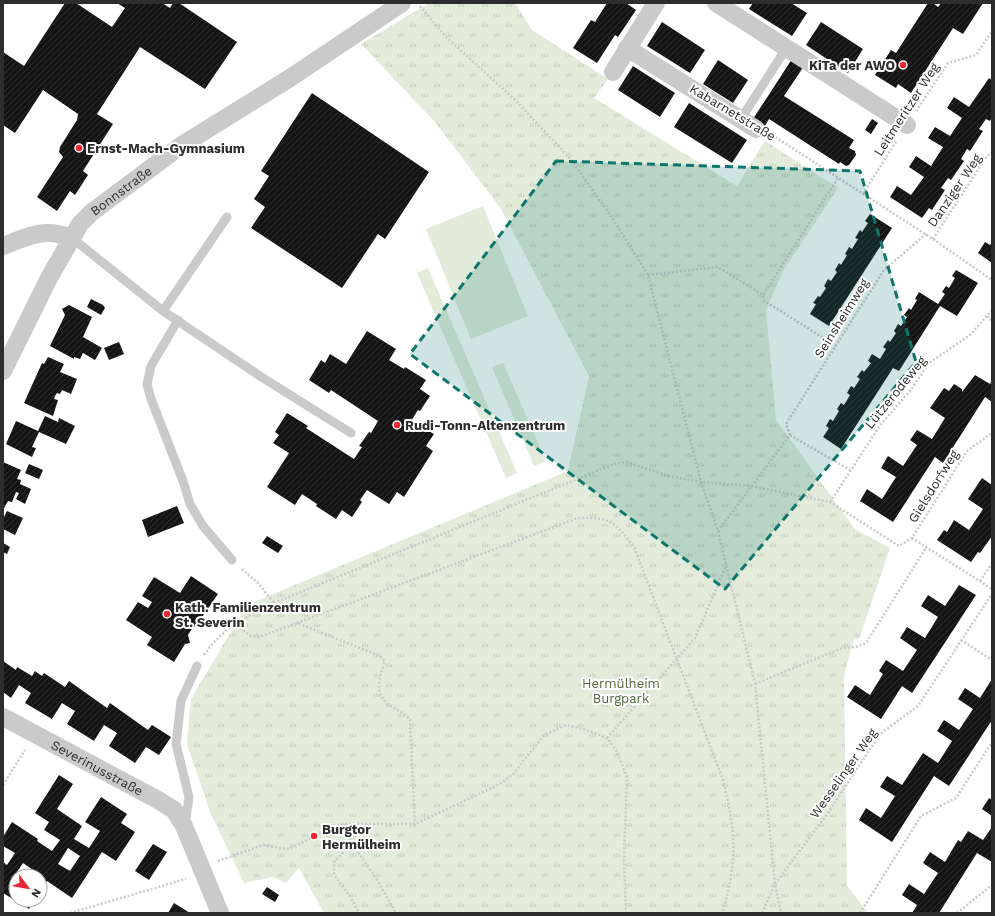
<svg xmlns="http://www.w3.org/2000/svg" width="995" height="916" font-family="'Work Sans',sans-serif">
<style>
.park{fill:url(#park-tufts)}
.garden{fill:#e3ebda}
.building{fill:url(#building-hatch);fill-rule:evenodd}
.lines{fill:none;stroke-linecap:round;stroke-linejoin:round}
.path{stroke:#cacaca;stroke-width:2.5;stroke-dasharray:2 2;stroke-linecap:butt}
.lane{stroke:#cacaca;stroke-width:9}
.street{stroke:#cacaca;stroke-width:18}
.marked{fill:#0f766e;fill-opacity:0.2;stroke:#0f766e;stroke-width:3;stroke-dasharray:8 5;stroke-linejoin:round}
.poi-dot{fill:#ec2735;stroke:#fff;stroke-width:1.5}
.labels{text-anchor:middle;stroke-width:4;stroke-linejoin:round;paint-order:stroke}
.poi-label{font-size:13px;font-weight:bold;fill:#2d2d2d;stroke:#fff;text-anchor:start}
.street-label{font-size:13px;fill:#2d2d2d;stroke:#fff}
.park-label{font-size:13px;fill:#506a39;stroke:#fff}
</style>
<defs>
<pattern id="park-tufts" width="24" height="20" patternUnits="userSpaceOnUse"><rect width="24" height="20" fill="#e3ebda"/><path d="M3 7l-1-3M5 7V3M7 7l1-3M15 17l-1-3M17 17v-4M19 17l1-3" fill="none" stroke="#c3cabb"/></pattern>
<pattern id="building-hatch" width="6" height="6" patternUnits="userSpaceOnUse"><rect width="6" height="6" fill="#141414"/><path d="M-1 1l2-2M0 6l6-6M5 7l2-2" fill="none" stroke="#2e2e2e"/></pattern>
</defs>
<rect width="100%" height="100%" fill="#fff"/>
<!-- park -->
<path class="park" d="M429 3H515L532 30 608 79 594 98 737 186 765 141 838 188 783 271 766 310 776 420 855 529 890 548 859 639H854L844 675 847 886 868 913H324L299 868 286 883 273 877 244 883 210 812 187 744 191 699 247 605 568 471 589 376 501 209 435 122 361 44Z"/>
<!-- garden -->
<path class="garden" d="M483 206 528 316 471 339 426 229Z
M428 268 517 473 506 478 417 273Z
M503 363 546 461 534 466 492 367Z"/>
<!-- building -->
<path class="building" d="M65 3H76L112 27 125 8 117 3H162L170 8 173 3H179L237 42 205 89 140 47 97 114 113 124 83 171 88 175 75 195 70 191 57 211 37 197 63 157 59 152 60 147 77 120 78 114 43 90 15 133 3 125V52L24 66Z
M607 3H626L636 10 618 37 615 35 597 63 573 48 591 20 595 22Z
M753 3H791L807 13 792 36 749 9Z
M928 3H933L938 7 941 3H983L963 34 953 28 911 93 898 84 896 88 875 75 891 50 896 53Z
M662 22 705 50 690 73 647 46Z
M821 22 863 49 848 73 806 45Z
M792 59 804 66 784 96 854 140 849 148 855 151 856 155 849 165 846 166 840 162 839 164 769 119 765 126 753 119Z
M718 60 748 80 733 103 703 84Z
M633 66 675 93 660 117 618 90Z
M989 78 992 80V117L990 121 986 119 979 129 983 131 970 151 967 149 961 159 964 161 951 180 948 178 941 188 945 190 932 210 929 208 922 218 890 197 897 186 911 195 924 177 909 167 916 156 931 166 943 147 928 138 935 127 950 136 962 118 947 108 954 97 969 107Z
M312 93 429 172 385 239 378 234 342 288 251 228 265 207 254 199 269 176 261 171Z
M689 103 747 140 732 163 674 127Z
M872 119 878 123 871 134 865 130Z
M870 214 892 228 829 326 810 314 816 304 813 303 818 296 820 297 826 288 824 286 828 279 831 281 837 272 835 270 839 263 841 265 847 255 845 254 849 247 852 249 858 239 855 238 860 230 862 232 868 223 865 221Z
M985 242 990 245 992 242V263L978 253Z
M956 270 978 283 957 316 940 306 899 371 893 368 841 449 823 437 829 428 826 426 830 419 833 421 839 411 837 409 841 403 844 405 850 395 847 393 851 386 854 388 860 379 857 377 862 370 864 372 871 363 868 361 872 354 880 359 886 349 883 347 888 340 890 342 896 333 894 331 898 324 901 326 907 317 904 315 909 308 911 310 917 300 915 299 919 292 938 304 945 294 942 292 946 286 949 288 955 278 952 276Z
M91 299 103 305 105 308 101 315 87 307Z
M69 305 92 317 83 337 102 348 95 360 83 353 80 359 74 357V359L50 346 65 315 62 309Z
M367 331 396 349 389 360 404 369 405 367 426 380 420 389 430 396 420 411 418 410 411 421 434 434 426 446 433 451 404 497 397 492 389 504 367 490 360 500 362 502 352 517 342 510 336 519 316 506 317 504 302 494 295 505 267 487 289 453 273 443 279 435 275 432 287 413 308 426 306 428 354 459 362 447 359 446 369 432 371 433 378 421 331 390 329 393 309 380 321 360 325 363 330 354 346 364Z
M119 342 124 354 109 360 104 348Z
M48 357 64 364 60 372 77 379 71 394 62 390 60 394 57 393 55 396 54 399 58 400 53 416 24 403 42 363 44 364Z
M975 375 990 384 992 381V402L985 397 943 463 935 457 893 522 860 501 867 489 882 499 896 477 881 468 888 456 903 466 917 445 910 440 917 430 932 439 945 418 930 408 944 388 949 391 954 384 962 389V392Z
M45 416 58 422 59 418 75 426 66 444 39 432 32 447 36 448 32 457 6 444 16 421 38 431Z
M3 462 21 470 17 479 21 480 20 484 31 489 25 504 16 499 19 493 16 492 12 502 8 501 3 510Z
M29 464 43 470 39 479 25 473Z
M982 478 992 485V536L980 553 978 552 971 562 937 540 944 530 947 532 954 520 969 530 983 509 968 499Z
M177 506 184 523 148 537 142 520Z
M7 511 23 518 15 535 3 529V519Z
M267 536 283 546 278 553 262 543Z
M3 543 10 547 7 554 3 552Z
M191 576 218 594 200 620 201 625 193 627 188 635 190 643 185 644 174 662 147 645 152 637 126 620 138 602 148 608 152 602 142 596 154 577 180 593Z
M959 585 976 595 912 693 902 686 881 719 847 697 855 685 870 695 883 674 879 671 886 660 903 671 917 650 900 638 907 627 925 638 938 617 921 606 928 595 945 606Z
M3 661 16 670 17 667 32 676 35 671 42 676 44 673 65 687 69 681 107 708 110 703 148 730 152 725 171 737 159 755 146 747 135 763 109 746 117 733 104 725 94 741 67 724 75 711 62 703 52 719 25 703 31 693 19 685 11 698 3 692Z
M992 679V720L949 786 934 776 892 842 859 820 866 808 881 818 895 796 880 787 887 776 902 785 923 753 938 763 952 741 937 731 944 720 959 730 973 709 958 699 965 688 980 698Z
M59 775 73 784 57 809 82 826 74 839 89 848 100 831 85 822 101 797 127 814 121 823 135 832 116 861 102 852 72 898 47 881 40 892V876H38L39 874 23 863 15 875 16 900H35L29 909 3 893V862L7 865 15 853 3 846V837L12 822 38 839 37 841 52 851 60 840 44 830 49 822 35 813ZM68 848 80 856 70 871 58 864Z
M989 798 992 800V816L982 809Z
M992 827V862L977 853 939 913H912L917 905 902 895 909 884 924 894 938 873 923 863 930 852 945 862 958 840 961 842 968 831 983 840Z
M153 844 167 852 149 880 135 871Z
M267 887 279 895 275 902 262 894Z
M174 903 190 913H168Z"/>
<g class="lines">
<!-- path -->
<path class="path" d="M420 6 445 36 513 98 569 157 611 216 648 275 701 482 718 531 755 684 775 884 781 913
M916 111 948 63 976 55 992 31
M772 135 933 239 992 280
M863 194 897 140
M933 239 987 156 992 152
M648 275 718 267 763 295
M987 316 992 321
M836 346 763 300V295L838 178
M790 435 850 470
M830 502 881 424 911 390 929 363 970 335 992 310
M718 531 790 435 786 424 884 270 926 234
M912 538 992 589
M242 569 258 583 274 603
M980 581 992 563
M297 623 578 518C611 517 615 522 634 547L723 780C736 831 738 862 722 913
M233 624 251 636 259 637 297 623 380 656 385 661C378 682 373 696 394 708 400 712 406 714 410 720L415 824
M961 640 992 660
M204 655C222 628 246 617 274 603L614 464 627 462 668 476 701 482 751 486 830 502 899 546 912 538 967 451 992 433
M755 684 842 648 856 647 866 643 926 548
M607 738 695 638 726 566
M3 785 25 750
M344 824 352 844 378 881 396 913
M352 844 334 862V875L350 896 359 913
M218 861 263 845 287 849 294 847 332 826 344 824H415L430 817 500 784 513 774 544 735 566 725 587 730 607 738 616 750 627 777 624 858 626 913
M70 913 186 879
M762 913 775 884 828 813 880 734 918 706 992 594
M860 913 921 816 956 798 992 742
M957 913 992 885"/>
<!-- lane -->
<path class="lane" d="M741 119 787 47
M72 238 163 311 263 378 351 433
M163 311 227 217
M178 320 151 366 147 384 151 399 183 481 190 504 203 526 232 560
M185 825 189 797 176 744 181 701 197 666"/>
<!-- street -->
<g class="street">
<path d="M716 3 907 125"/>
<path d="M627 48 756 129"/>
<path d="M613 72 656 3"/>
<path d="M3 246C29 236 45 227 72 238"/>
<path id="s1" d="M3 371 49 278 80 224 92 212 182 145 290 78 402 3"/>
<path id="s2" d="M3 717 158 800 174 810 184 826 220 913"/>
</g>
</g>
<!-- marked area -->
<path class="marked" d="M556 161 860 171 916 362 725 589 410 354Z"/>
<!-- markers -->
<g class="poi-dot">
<circle cx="903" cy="65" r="4"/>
<circle cx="79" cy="148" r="4"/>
<circle cx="397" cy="425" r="4"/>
<circle cx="167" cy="614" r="4"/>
<circle cx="314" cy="836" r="4"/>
</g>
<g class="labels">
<!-- poi labels -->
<g class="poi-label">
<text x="895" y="70" text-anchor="end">KiTa der AWO</text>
<text x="87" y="153">Ernst-Mach-Gymnasium</text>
<text x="405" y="430">Rudi-Tonn-Altenzentrum</text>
<text x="175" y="612">Kath. Familienzentrum<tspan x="175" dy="15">St. Severin</tspan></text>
<text x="322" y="834">Burgtor<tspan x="322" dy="15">Hermülheim</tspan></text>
</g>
<!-- street labels -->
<g class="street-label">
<text transform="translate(906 109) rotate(-57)" y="5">Leitmeritzer Weg</text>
<text transform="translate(733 112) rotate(31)" y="5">Kabarnetstraße</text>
<text transform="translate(954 190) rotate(-56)" y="5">Danziger Weg</text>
<text dy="5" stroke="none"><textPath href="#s1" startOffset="219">Bonnstraße</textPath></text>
<text transform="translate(841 318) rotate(-58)" y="5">Seinsheimweg</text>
<text transform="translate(895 392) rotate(-51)" y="5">Lützerodeweg</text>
<text transform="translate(933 486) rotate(-58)" y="5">Gielsdorfweg</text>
<text dy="5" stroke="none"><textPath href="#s2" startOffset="107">Severinusstraße</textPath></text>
<text transform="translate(843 773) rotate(-55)" y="5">Wesselinger Weg</text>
</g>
<!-- park labels -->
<g class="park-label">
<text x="621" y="688">Hermülheim<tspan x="621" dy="15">Burgpark</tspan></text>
</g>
</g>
<!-- border -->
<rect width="995" height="916" fill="none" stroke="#2d2d2d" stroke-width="8"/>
<!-- north arrow -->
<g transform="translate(28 888) rotate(122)"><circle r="19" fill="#ffffff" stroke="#ababab"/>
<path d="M0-3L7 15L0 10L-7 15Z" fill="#ec2735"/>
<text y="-6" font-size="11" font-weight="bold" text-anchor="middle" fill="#2d2d2d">N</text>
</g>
</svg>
